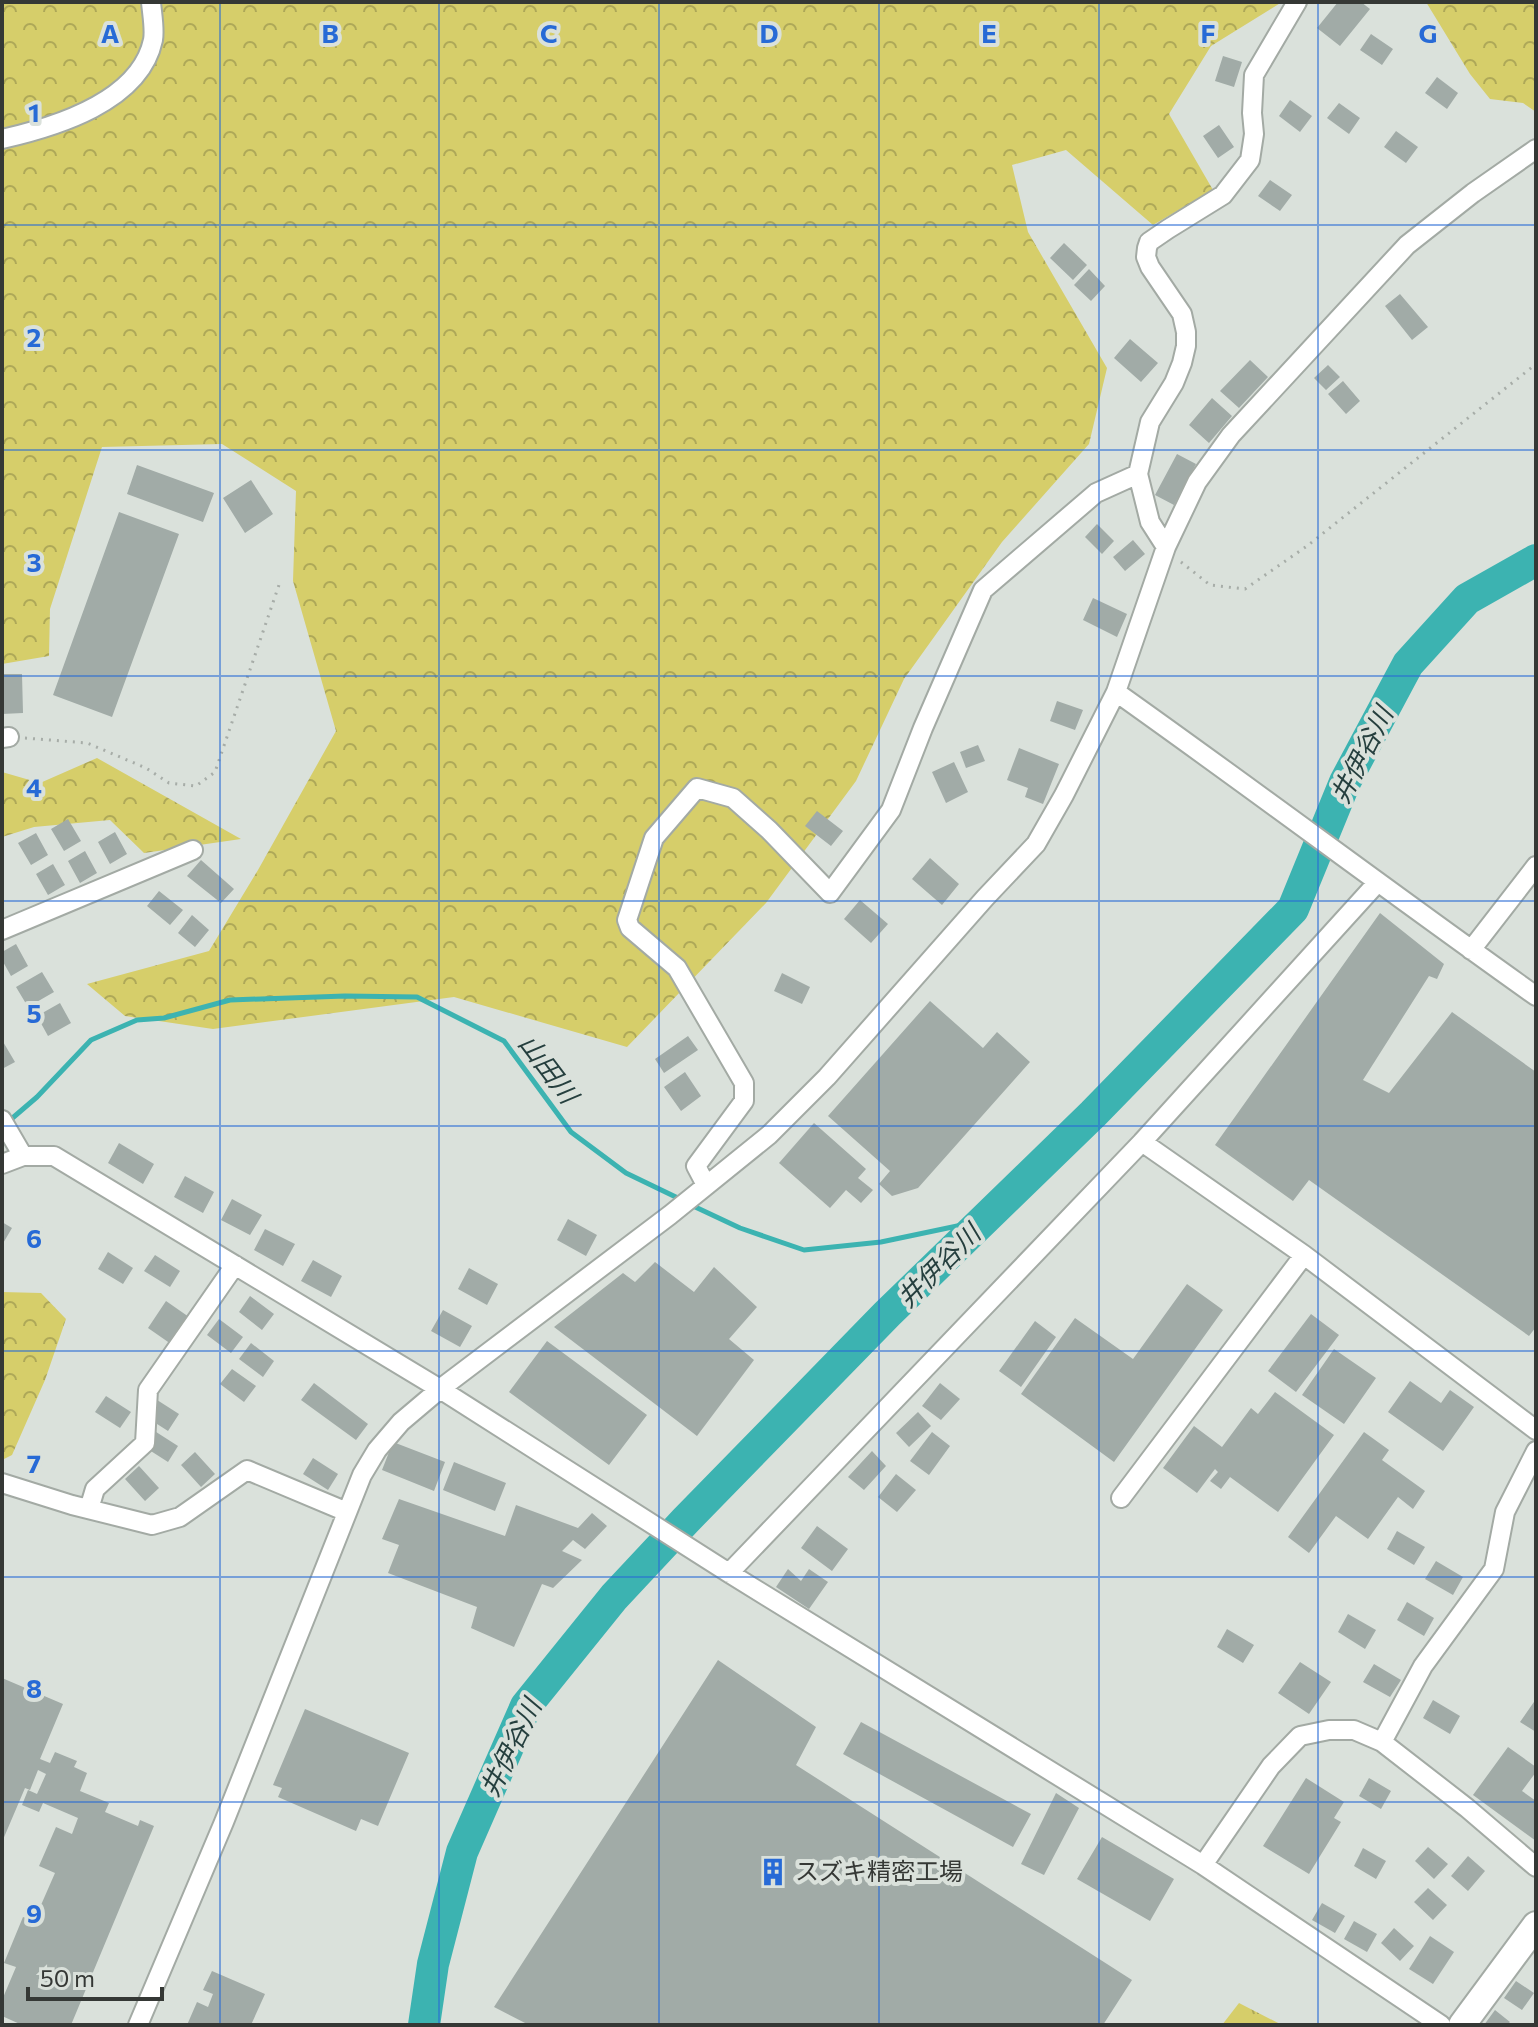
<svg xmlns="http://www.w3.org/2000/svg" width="1538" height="2027" font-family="Commissioner,'Noto Sans JP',sans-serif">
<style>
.grass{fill:url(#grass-tufts)}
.forest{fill:url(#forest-crowns)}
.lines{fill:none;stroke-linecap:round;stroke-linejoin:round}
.stream{stroke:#3cb3b1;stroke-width:5}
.river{stroke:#3cb3b1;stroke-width:32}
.building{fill:#a1aba7}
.minor-casing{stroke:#a3aaa4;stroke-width:22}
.highway-casing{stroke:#a3aaa4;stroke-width:30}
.path{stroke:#a7ada8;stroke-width:3;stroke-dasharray:2 6;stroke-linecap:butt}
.minor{stroke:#fff;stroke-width:18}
.highway{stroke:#fff;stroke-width:26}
.grid{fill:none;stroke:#276ad6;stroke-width:2;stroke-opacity:0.55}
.labels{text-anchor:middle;stroke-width:8;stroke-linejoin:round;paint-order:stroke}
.poi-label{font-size:24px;fill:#353835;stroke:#dae1db;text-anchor:start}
.water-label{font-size:26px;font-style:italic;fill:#253f3e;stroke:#dae1db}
.grid-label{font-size:26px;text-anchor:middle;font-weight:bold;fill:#276ad6;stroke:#dae1db;stroke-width:8;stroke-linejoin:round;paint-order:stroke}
</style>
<defs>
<pattern id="grass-tufts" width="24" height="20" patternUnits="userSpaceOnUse" patternTransform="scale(2)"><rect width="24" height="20" fill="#d6ce6a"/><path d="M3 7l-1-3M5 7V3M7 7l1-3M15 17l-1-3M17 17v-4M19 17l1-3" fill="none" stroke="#aea858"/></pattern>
<pattern id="forest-crowns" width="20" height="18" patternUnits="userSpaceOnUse" patternTransform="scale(2)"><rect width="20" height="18" fill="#d6ce6a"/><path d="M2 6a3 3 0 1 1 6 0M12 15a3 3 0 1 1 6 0" fill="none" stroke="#aea858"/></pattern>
</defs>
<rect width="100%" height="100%" fill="#dae1db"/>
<!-- grass -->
<path class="grass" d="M1239 2003 1282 2025H1222Z"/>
<!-- forest -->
<path class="forest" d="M2 2H1282L1211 46 1169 114 1213 190 1153 225 1066 150 1012 165 1028 232 1107 368 1089 444 1002 542 904 679 856 781 766 903 627 1047 454 997 213 1029 125 1016 87 984 209 951 258 870 336 731 293 581 296 491 222 444 102 447 50 609 49 656 2 664Z
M1426 2H1536V112L1523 103 1490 99 1470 74Z
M97 758 241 839 144 853 110 820 34 827 2 837V772L40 783Z
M2 1292 41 1293 66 1319 45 1380 12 1455 2 1460Z"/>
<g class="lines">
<!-- stream -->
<path class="stream" d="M9 1121 37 1097 91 1040 137 1020 164 1018 230 1000 345 996 417 997 504 1041 571 1132 626 1173 682 1200
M691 1205 740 1228 804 1250 881 1242 981 1221"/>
<!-- river -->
<path class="river" d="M424 2025 433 1964 462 1852 526 1706 614 1597 685 1521 887 1314 1093 1114 1293 909 1345 782 1408 664 1467 599 1536 560"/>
</g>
<!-- building -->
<path class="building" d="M1338 2H1361L1370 9 1340 46 1317 28Z
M1371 34 1393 49 1382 65 1360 50Z
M1223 56 1242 62 1234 87 1215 81Z
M1437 77 1458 93 1447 109 1425 93Z
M1290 100 1312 116 1300 132 1279 116Z
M1339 103 1360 118 1349 134 1327 118Z
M1219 125 1234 147 1218 158 1203 136Z
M1396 131 1418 147 1406 163 1384 147Z
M1270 180 1292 195 1280 211 1258 196Z
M1064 243 1087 265 1073 280 1050 258Z
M1089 269 1105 286 1091 301 1074 285Z
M1400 294 1428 327 1412 340 1385 306Z
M1130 339 1158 363 1141 382 1114 358Z
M1250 360 1268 377 1239 408 1220 391Z
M1328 365 1340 377 1326 390 1314 378Z
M1343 381 1360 401 1346 414 1328 394Z
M1212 398 1232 416 1209 443 1189 425Z
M1177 454 1196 464 1174 505 1155 495Z
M137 465 214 493 203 522 127 494Z
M251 480 273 514 245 533 223 498Z
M119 512 179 534 112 717 53 695Z
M1097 524 1114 541 1102 554 1085 537Z
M1133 540 1145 554 1125 571 1113 557Z
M1093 598 1127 614 1117 637 1083 620Z
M2 674H22L23 713 2 714Z
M1057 701 1083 710 1075 730 1050 721Z
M978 745 985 761 966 768 960 752Z
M1019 748 1059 764 1043 804 1025 797 1028 788 1007 780Z
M954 762 968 792 946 803 932 772Z
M817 811 843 831 831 846 805 826Z
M68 819 81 841 64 851 51 829Z
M115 832 127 854 110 864 98 842Z
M36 833 48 855 31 865 18 843Z
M85 851 97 873 80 883 68 861Z
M930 858 959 884 942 905 912 879Z
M201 860 234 889 221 903 187 876Z
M53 864 65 885 48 895 36 874Z
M159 891 183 910 170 925 147 906Z
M860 900 888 924 871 943 844 919Z
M1380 913 1444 964 1437 979 1429 976 1363 1080 1389 1093 1452 1012 1536 1072V1327L1529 1336 1309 1180 1293 1201 1215 1145Z
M192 915 209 930 195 947 178 933Z
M16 944 28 966 11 976 2 960V952Z
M42 972 54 992 28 1007 16 987Z
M782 973 810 987 802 1004 774 991Z
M930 1001 983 1048 997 1032 1030 1062 918 1188 892 1196 879 1184 890 1171 828 1116Z
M60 1003 71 1023 48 1036 37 1016Z
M688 1036 698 1050 664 1073 655 1059Z
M2 1040 15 1062 2 1069Z
M685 1072 701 1096 681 1111 664 1087Z
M814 1123 866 1169 858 1178 873 1190 861 1203 846 1190 830 1208 779 1163Z
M119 1143 154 1164 143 1184 108 1163Z
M185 1176 214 1192 203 1213 174 1197Z
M232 1199 262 1215 250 1235 221 1220Z
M568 1219 597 1235 586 1256 557 1240Z
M2 1222 12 1228 2 1245Z
M265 1229 295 1244 283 1266 254 1250Z
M108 1252 133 1268 123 1284 98 1269Z
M155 1255 180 1271 170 1287 144 1271Z
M313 1260 342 1276 331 1297 301 1281Z
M655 1262 694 1292 714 1267 757 1307 729 1339 754 1360 697 1436 554 1327 623 1273 635 1282Z
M469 1268 498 1284 487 1305 458 1289Z
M1187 1284 1223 1310 1114 1462 1021 1394 1075 1318 1133 1359Z
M250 1296 274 1314 262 1330 239 1312Z
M166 1301 189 1317 171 1344 148 1328Z
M443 1310 472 1326 460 1347 431 1331Z
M1311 1314 1339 1335 1296 1392 1268 1371Z
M219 1319 243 1337 231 1353 207 1335Z
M1035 1321 1056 1337 1021 1387 999 1371Z
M547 1341 647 1415 609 1465 509 1392Z
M251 1343 274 1361 263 1377 239 1359Z
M1334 1349 1376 1378 1344 1424 1302 1395Z
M232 1369 256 1386 244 1402 220 1384Z
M1410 1381 1441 1403 1450 1390 1474 1407 1443 1451 1388 1412Z
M314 1383 368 1424 356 1440 301 1400Z
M940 1383 960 1399 941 1420 922 1406Z
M1275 1392 1334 1435 1278 1512 1230 1477 1221 1489 1210 1481 1218 1472 1215 1469 1197 1493 1163 1468 1194 1426 1222 1447 1251 1408 1258 1414Z
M106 1396 131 1412 120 1428 95 1412Z
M154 1398 179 1414 168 1431 143 1415Z
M918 1412 931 1426 909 1447 896 1433Z
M153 1430 178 1446 168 1462 143 1446Z
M932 1432 950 1446 929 1475 910 1461Z
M1364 1432 1389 1450 1382 1460 1425 1491 1413 1509 1398 1497 1368 1539 1336 1516 1309 1553 1288 1537Z
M393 1442 445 1462 434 1491 382 1470Z
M872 1451 886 1466 864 1490 848 1477Z
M195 1452 215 1474 201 1487 181 1465Z
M313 1458 338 1474 328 1490 303 1474Z
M454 1462 506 1483 495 1511 443 1490Z
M139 1466 159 1488 145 1501 125 1479Z
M896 1474 916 1490 897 1512 878 1497Z
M399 1499 505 1536 516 1505 578 1528 592 1513 607 1526 585 1549 573 1540 562 1551 582 1560 553 1588 542 1584 514 1647 471 1628 477 1607 388 1573 399 1545 382 1539Z
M817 1526 848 1549 832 1571 801 1548Z
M1397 1531 1425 1547 1414 1565 1387 1549Z
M1436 1561 1463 1577 1453 1595 1425 1579Z
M788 1569 801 1581 809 1569 828 1582 809 1609 776 1587Z
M1407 1602 1434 1618 1424 1636 1397 1620Z
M1348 1614 1376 1630 1365 1649 1338 1632Z
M1227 1629 1254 1645 1243 1663 1217 1647Z
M718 1660 816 1727 796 1765 1132 1980 1103 2025H529L494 2007Z
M1300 1662 1331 1682 1309 1714 1278 1693Z
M1374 1664 1401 1680 1390 1697 1363 1682Z
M2 1678 63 1704 40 1759 50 1763 55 1752 77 1761 74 1767 87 1773 80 1791 109 1803 105 1812 138 1826 140 1820 154 1826 71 2025H22L2 2016V2000L16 1967 4 1963 23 1917 34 1921 55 1873 39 1866 56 1827 72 1834 78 1818 43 1803 39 1812 22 1805 28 1790 37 1794 46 1774 38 1770 30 1790 25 1788 2 1842Z
M1536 1699V1732L1520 1722Z
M1433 1700 1460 1716 1450 1734 1423 1718Z
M305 1709 409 1753 378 1826 361 1819 356 1831 278 1797 282 1788 273 1785Z
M861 1722 1031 1814 1013 1847 843 1754Z
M1508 1747 1536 1767V1772L1522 1791 1536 1801V1841L1473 1795Z
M1306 1778 1344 1802 1334 1818 1341 1822 1309 1874 1263 1846Z
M1369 1778 1391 1791 1381 1809 1359 1796Z
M1056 1793 1079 1808 1044 1875 1021 1864Z
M1102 1837 1174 1879 1150 1921 1077 1879Z
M1428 1847 1448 1864 1434 1879 1415 1861Z
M1363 1848 1386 1861 1376 1879 1354 1866Z
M1468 1856 1485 1871 1468 1891 1451 1876Z
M1428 1888 1447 1905 1433 1920 1414 1902Z
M1322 1903 1345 1916 1335 1933 1312 1920Z
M1354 1921 1377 1934 1367 1952 1344 1939Z
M1394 1928 1414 1946 1400 1961 1381 1943Z
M1430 1936 1454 1952 1433 1984 1409 1969Z
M212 1971 265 1994 251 2025H187L197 2002 208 2007 213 1994 203 1990Z
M1516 1981 1534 1993 1522 2010 1504 1998Z
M1495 2010 1510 2022 1507 2025H1484Z"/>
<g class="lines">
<defs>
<path id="minor" d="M2 139C55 127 140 102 153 40 155 29 152 14 151 2
M1166 547 1150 522 1138 474 1150 422 1174 383 1182 363 1186 346V332L1182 314 1150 267 1146 257 1147 248 1149 242 1168 229 1223 195 1250 160 1254 134 1252 113 1254 75 1297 2
M1116 692C1257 792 1395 896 1536 996
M2 738 9 737
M2 930 193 850
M1471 950 1536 866
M2 1120 23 1156
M1142 1142 1304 1255 1536 1430
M2 1164 23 1156H54L440 1389 729 1573 1203 1865 1441 2025
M706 1185 696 1166 744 1101V1083L677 968 630 928 627 920 654 838 697 788 733 798 769 830 830 893 891 810 923 728 983 590 1096 493 1138 474
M2 1483 72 1505 152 1525 180 1517 247 1470 347 1512
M1121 1498 1304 1255
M89 1509 95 1489 145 1443 148 1390 235 1265
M729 1573 1142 1142 1377 883
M1382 1742 1467 1808 1536 1867
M1203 1865 1271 1766 1300 1736 1329 1730H1354L1382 1742 1423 1666 1494 1569 1505 1512 1536 1451
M138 2025 224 1822 362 1475 377 1450 401 1422 440 1389 670 1215 769 1135 827 1077 985 898 1036 844 1064 795 1116 692 1166 547 1197 482 1231 435 1407 245 1473 193 1536 149"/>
<path id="highway" d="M1462 2025 1536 1925"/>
</defs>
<!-- minor casing -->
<use href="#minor" class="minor-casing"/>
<!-- highway casing -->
<use href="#highway" class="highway-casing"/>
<!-- path -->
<path class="path" d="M1181 562 1210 585 1245 589 1307 546 1536 364
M25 738 87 743 146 768 169 783 196 786 215 772 280 582"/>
<!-- minor -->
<use href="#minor" class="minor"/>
<!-- highway -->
<use href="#highway" class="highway"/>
</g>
<!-- grid -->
<path class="grid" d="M220 2V2025M439 2V2025M659 2V2025M879 2V2025M1099 2V2025M1318 2V2025M2 225H1536M2 450H1536M2 676H1536M2 901H1536M2 1126H1536M2 1351H1536M2 1577H1536M2 1802H1536"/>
<!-- icons -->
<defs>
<symbol id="building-bare" viewBox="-9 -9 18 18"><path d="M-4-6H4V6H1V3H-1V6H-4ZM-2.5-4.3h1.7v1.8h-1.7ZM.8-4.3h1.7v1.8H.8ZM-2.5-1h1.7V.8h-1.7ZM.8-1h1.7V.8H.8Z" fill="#276ad6" stroke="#dae1db" stroke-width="2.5" paint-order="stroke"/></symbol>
</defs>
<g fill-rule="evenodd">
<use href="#building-bare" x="753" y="1852" width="40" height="40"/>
</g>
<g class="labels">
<!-- poi labels -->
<g class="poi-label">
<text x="795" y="1880">スズキ精密工場</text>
</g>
<!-- water labels -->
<g class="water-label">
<text transform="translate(1362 755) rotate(-63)" y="9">井伊谷川</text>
<text transform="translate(548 1069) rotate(53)" y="9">山田川</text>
<text transform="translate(939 1266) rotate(-45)" y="9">井伊谷川</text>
<text transform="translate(511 1748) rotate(-64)" y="9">井伊谷川</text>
</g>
</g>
<g class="grid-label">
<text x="110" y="43">A</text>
<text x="330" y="43">B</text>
<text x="549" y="43">C</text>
<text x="769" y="43">D</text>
<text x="989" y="43">E</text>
<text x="1208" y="43">F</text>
<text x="1428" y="43">G</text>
<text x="34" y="122">1</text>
<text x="34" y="347">2</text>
<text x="34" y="572">3</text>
<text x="34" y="797">4</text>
<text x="34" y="1023">5</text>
<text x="34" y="1248">6</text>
<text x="34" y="1473">7</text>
<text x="34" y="1698">8</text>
<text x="34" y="1923">9</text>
</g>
<!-- border -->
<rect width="1538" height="2027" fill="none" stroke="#353835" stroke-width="8"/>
<!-- scale -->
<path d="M28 1987v12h134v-12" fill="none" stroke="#353835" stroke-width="4"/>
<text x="40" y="1987" font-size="24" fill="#353835" stroke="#dae1db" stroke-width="6" paint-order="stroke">50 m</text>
</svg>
